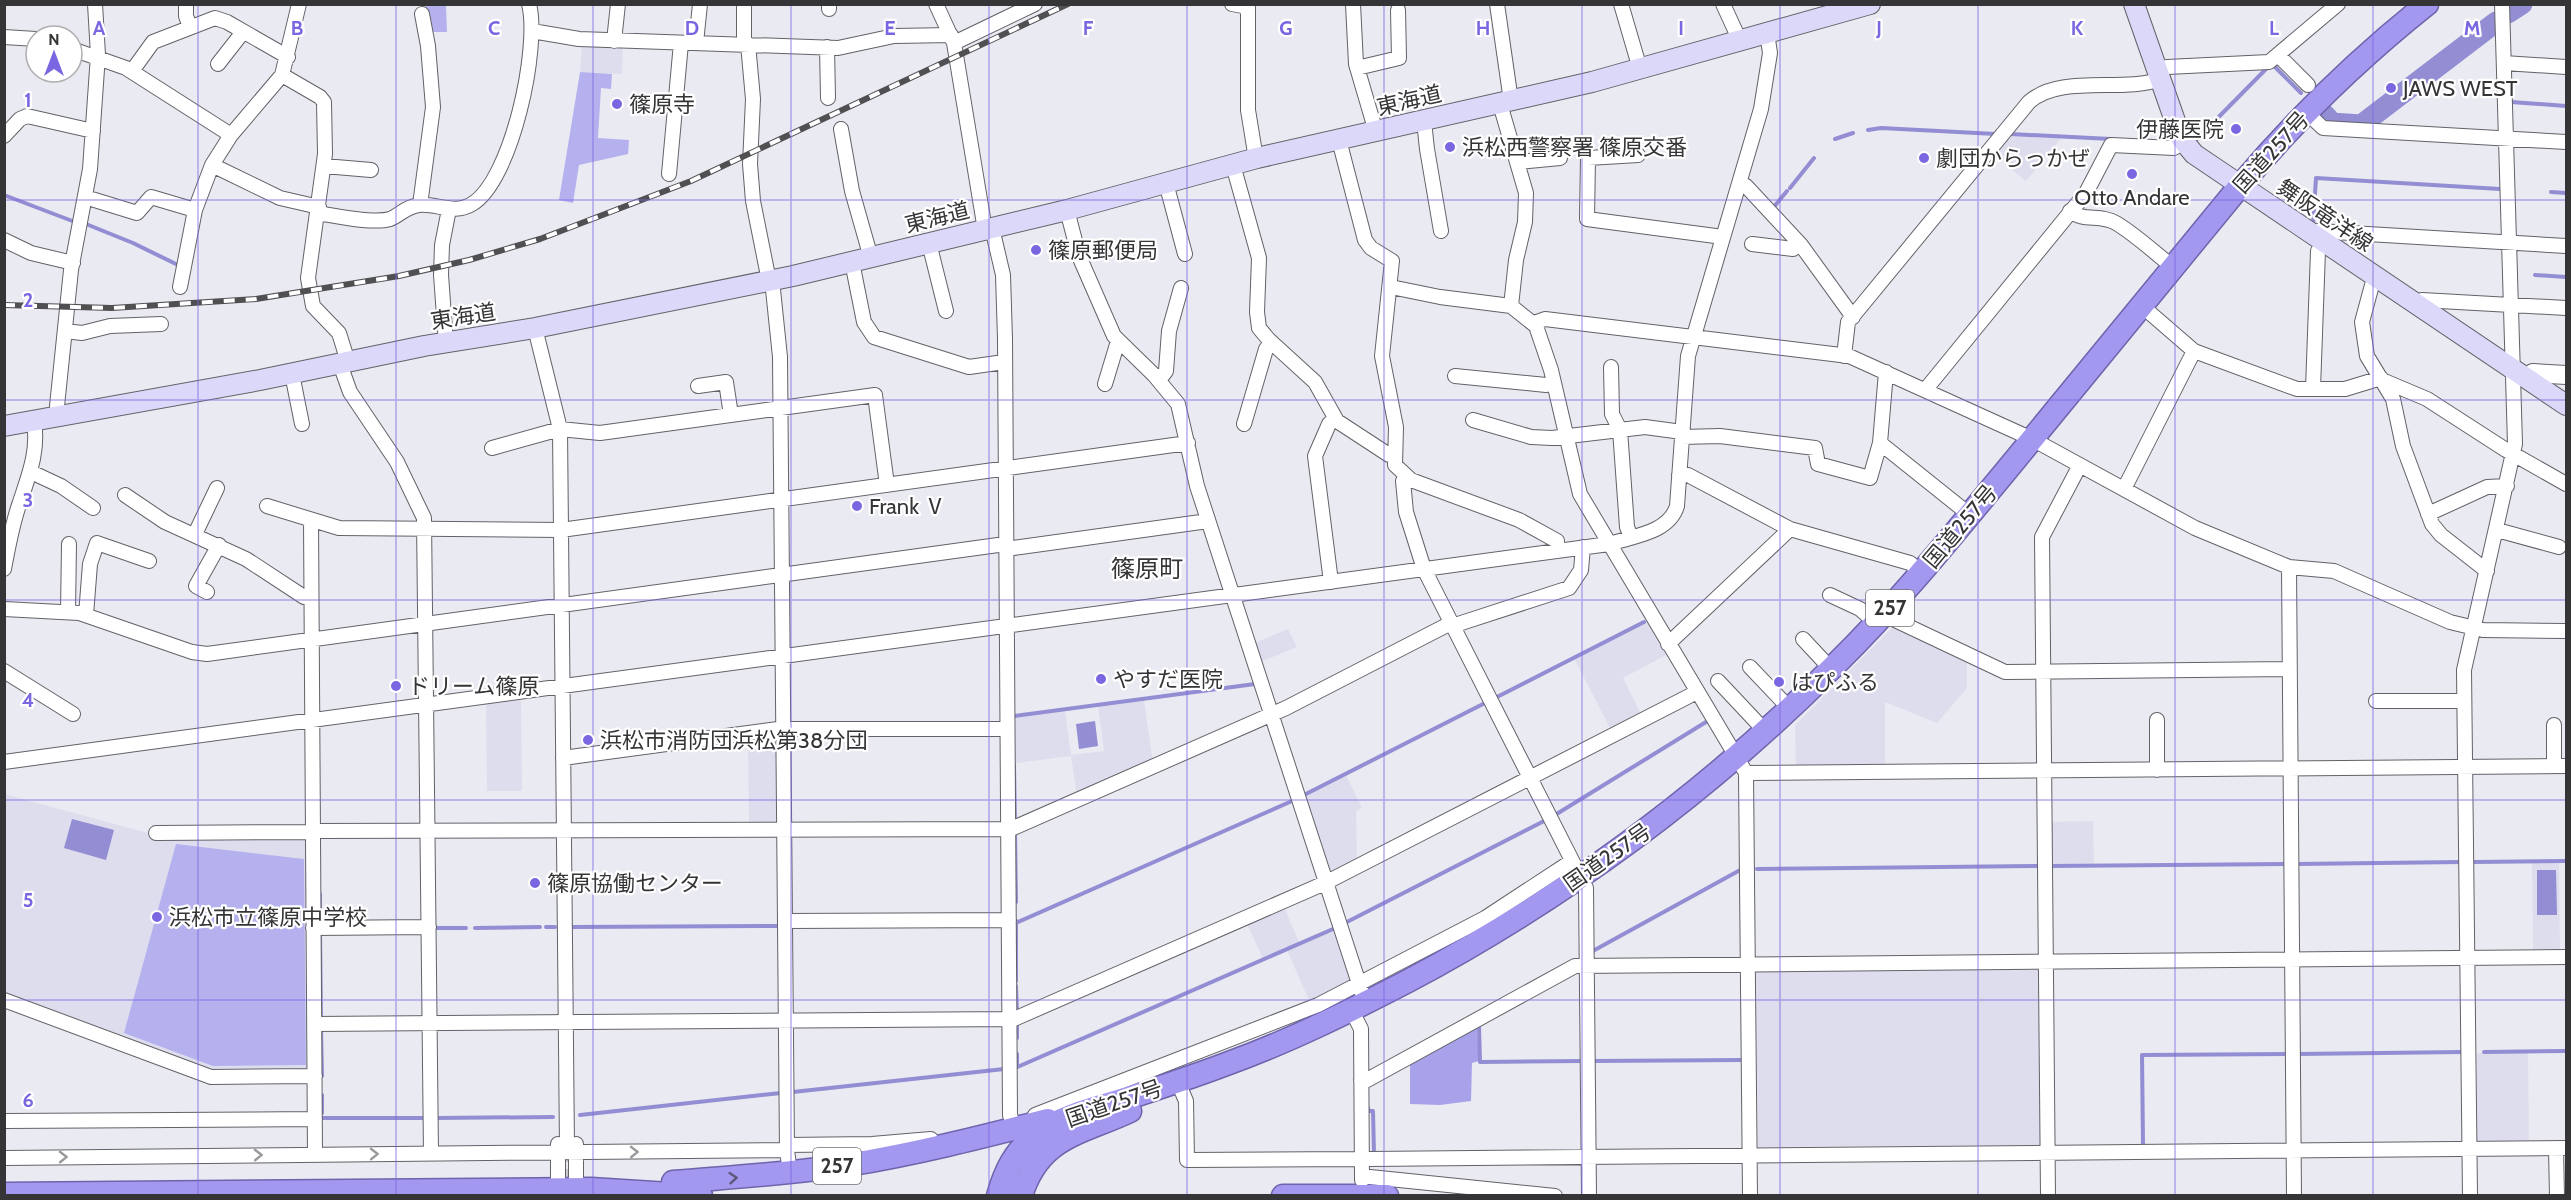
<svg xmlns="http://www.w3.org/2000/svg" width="2571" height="1200" font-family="Cabin,'Noto Sans JP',sans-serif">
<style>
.built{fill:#dedded}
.green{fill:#b4b1ee}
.forest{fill:#a7a2e9}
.water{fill:#938dd3}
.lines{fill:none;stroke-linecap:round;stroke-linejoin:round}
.stream{stroke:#938dd3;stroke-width:4}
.river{stroke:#938dd3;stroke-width:21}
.minor-tunnel{stroke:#c6c6cd;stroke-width:14;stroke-dasharray:14 7;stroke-linecap:butt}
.minor-casing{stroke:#626268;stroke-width:16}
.tertiary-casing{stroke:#626268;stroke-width:20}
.secondary-casing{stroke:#626268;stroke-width:22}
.trunk-casing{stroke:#6e64ac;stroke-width:25}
.minor{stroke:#fff;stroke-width:14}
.tertiary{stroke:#fff;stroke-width:18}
.secondary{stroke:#dcd8f9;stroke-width:20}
.trunk{stroke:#a398ef;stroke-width:22}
.rail-casing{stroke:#505053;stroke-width:6}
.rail{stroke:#fff;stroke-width:4;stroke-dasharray:11;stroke-linecap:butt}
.oneway{stroke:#9a9a9c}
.oneway2{stroke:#5c5878}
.grid{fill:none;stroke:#7a66e1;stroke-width:1.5;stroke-opacity:0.55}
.poi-dot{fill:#7a66e1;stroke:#fff;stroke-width:2}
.labels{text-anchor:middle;stroke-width:4.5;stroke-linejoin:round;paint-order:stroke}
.shield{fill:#fff;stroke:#727274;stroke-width:1.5}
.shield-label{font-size:21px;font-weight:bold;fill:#353538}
.poi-label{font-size:22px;fill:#353538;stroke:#fff;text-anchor:start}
.street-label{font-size:22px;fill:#353538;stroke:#fff}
.neighbourhood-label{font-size:24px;fill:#353538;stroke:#fff}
.grid-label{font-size:20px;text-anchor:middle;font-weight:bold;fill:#7a66e1;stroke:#fff;stroke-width:4.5;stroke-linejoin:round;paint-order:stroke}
</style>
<rect width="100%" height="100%" fill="#eaeaf2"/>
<!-- built -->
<path class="built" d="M582 43 623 45 622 74 580 72Z
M2008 136 2061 138 2026 181 1993 154Z
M1648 620 1668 654 1623 678 1642 716 1612 732 1574 658Z
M1896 624 1967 657V688L1937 723 1885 702V768L1796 769 1795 725Z
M1288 629 1297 647 1258 663 1252 644Z
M521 698 522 791H487L486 703Z
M1144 700 1153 763 1077 796 1071 756 1015 763V717L1065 710 1071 755 1104 751 1098 706Z
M748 744H779V823H749Z
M1346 775 1362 808 1356 811 1357 863 1330 876 1302 798Z
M4 794 159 836 308 837 310 1070 212 1073 5 996Z
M2093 821 2094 865H2050L2049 822Z
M2559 862 2560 953H2533L2532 863Z
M1283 905 1299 942 1263 959 1246 922Z
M1334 929 1352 985 1311 1005 1287 950Z
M2039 966 2041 1145 1758 1147 1756 969Z
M2477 1053H2528L2529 1144H2477Z"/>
<!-- green -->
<path class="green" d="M425 5H446L447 32H431Z
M580 72 612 74 611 89 601 88 598 138 629 140 628 154 579 165 573 203 559 200Z
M176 844 304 859 306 1065 213 1066 124 1033Z"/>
<!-- forest -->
<path class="forest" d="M1477 1027 1479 1061 1472 1063 1471 1101 1440 1105 1410 1104V1062Z"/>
<!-- water -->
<path class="water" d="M1095 721 1098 746 1079 749 1076 724Z
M72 819 114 830 106 860 64 848Z
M2537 870H2556L2557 915H2537Z"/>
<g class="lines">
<!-- stream -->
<path class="stream" d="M2511 102 2566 106
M1868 130 1881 128 1996 134
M2010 134 2111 139
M1835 139 1853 133
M2193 143 2269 66H2274L2301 93
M1790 188 1814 158
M2551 192 2566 193
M4 195 75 222
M1773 208 1787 191
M86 224 133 243 180 266
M2313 225 2316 178 2500 189
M2535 275 2566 277
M1495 698 1644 622
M1014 716 1255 684
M1014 765 1015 822
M1302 796 1485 703
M1555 815 1706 722
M1015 832 1016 902
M2474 862 2566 861
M2297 864 2461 862
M2051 866 2286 864
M1757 869 2040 866
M320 894V923
M1016 921V981
M1016 923 1292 801
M1343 924 1546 820
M546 927H555
M571 927 779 926
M434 928H466
M475 928 540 927
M320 932 321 1018
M1591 952 1742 869
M1016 986 1017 1014
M1017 1022V1038
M1479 1026 1480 1062 1582 1061
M321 1030 322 1076
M2484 1052 2566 1051
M1017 1054V1067
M2298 1054 2462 1052
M1593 1061 1743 1060
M1015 1068 1333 929
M793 1092 1004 1069
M322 1095V1113
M1367 1106 1369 1111H1373L1374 1154
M580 1115 781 1093
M322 1118H425
M436 1118 553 1117
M2143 1144 2142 1055 2288 1054"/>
<!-- river -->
<path class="river" d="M2508 13 2522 4
M2325 115 2332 123 2361 125 2496 22"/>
<!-- minor-tunnel -->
<path class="minor-tunnel" d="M567 1148V1196"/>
<defs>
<path id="minor" d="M186 4V16L190 27
M936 4 953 41
M1232 4 1248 7
M1248 4V110L1256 159
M1353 4 1356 64 1376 132
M1497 4 1511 101
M1621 4 1640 69
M1723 4 1740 41
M829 9V4
M532 31 579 39 838 48 894 36 951 35
M4 37 36 39
M614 41 618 4
M696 43 700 4
M744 44V4
M748 44 753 99 750 164 753 201 769 281
M827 47 828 98
M72 49 126 68 231 135
M2278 55 2308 85
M2504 63 2566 67
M218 64 243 32
M1357 68 1399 58 1398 10
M2158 70 2167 67 2269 62 2338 4
M132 71 153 42 215 18 227 22 288 57
M282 75 320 97 324 102 325 154 308 278 313 306 339 333 348 362
M1500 104 1526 193 1525 222 1516 260 1511 306
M2306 112 2323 128 2566 142
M1424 121 1427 149 1441 231
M841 129 852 191 871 258
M4 136 20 119 27 116 93 131
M1339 140 1365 240 1371 248 1392 261 1382 356 1396 427 1395 465 1411 480 1519 520 1557 541 1558 551
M1638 155 1588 158 1587 219 1723 237
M1518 162 1560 158
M212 165 280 198 319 207
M1233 165 1259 258 1257 312 1259 328 1269 340 1315 382 1337 421 1389 455H1395
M324 166 371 170
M669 174 681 43
M1166 183 1185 254
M1739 184 1746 186 1801 245 1853 317
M85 197 137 213 151 197 195 210
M420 205 433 107 428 46 422 14
M1067 210 1079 256 1114 336 1154 375 1178 404 1197 486 1365 1002
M2070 211C2083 222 2101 214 2116 223 2136 235 2155 253 2173 267
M318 213C336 216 373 224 390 219 400 215 405 207 419 205 437 203 454 215 472 204 512 180 540 47 529 4
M992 228 1003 275 1005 339 1010 1115 1014 1129
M985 230 954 43 1035 4
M2314 237 2318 231 2566 246
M4 240 31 253 73 263
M929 243 946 311
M1752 244 1793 249 1799 243
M852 262 864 322 874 337 969 367 1004 362
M2376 278 2372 285 2362 322 2367 356 2393 399 2403 446 2432 524 2441 535 2487 571
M772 280 780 357 787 1150 790 1173
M180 287 195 210 212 165 231 135 282 75 299 4
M1391 287 1440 297 1511 306 1536 326 1551 370 1580 494 1746 773 1750 1196
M2142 306 2194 351 2297 389H2345L2381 378
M2418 306 2422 300 2566 308
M1534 323 1545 319 1849 356 2032 439 2195 528 2289 567 2334 571 2450 622 2483 630 2566 631
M535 328 560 429 567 1148
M65 331 82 333 110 326 161 324
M446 343 441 275 442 245 449 209
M1844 356 1848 322 2029 102C2061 74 2122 93 2161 79
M340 364 350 392 397 462 424 518 431 1154
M1611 367 1612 414 1620 430 1627 527 1631 537
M292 374 302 424
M1455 376 1546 385 1554 383
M1159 380 1166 371 1169 331 1181 288
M2382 380 2427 399 2506 450 2566 484
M1105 384 1118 341
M698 386 726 382 731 415
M1926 389 2086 193 2111 145 2174 148 2184 142
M2313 389 2318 251 2324 243
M60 418 57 406 71 270 90 169 98 55 95 4
M1473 420 1531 437 1552 438 1645 427 1682 432
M1244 424 1266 349 1271 343
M1682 437 1720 436 1815 448 1818 464 1870 478 1880 443 1886 372
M1880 443 1970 515
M492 448 560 429 600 433 875 395 887 485
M31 472 61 486 93 508
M1679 475H1688L1790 529 1910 563 1921 573
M1406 476 1403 481 1406 512 1424 569 1586 888 1589 1196
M2124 489 2194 351
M125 495 165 522 246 559 304 597H311
M267 506 339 528 561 530 1188 443
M2428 514 2487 487 2507 486
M311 520 315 1155
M2497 530 2559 547
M195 534 217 488
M2289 567 2294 1196
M4 569C8 548 12 525 19 505 28 477 39 452 34 422
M1331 582 1315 456 1329 424 1335 419
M207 592 196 586 219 545
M1830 595 1860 609 1876 623
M4 609 79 613 192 652 207 654 998 545 1013 548 1208 521
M68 612 69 544
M1886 613 1895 620 2005 672 2289 669
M86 615 90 564 97 543 149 561
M1452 626 1569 588 1581 570 1583 547
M1803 639 1831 669
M1668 644 1790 529
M1750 667 1790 709
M4 671 73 714
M1718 681 1765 731
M2376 701H2464
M2157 720V770
M2554 725V766
M563 758 778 729H1007
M4 762 1609 544C1633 536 1669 533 1677 506L1688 356 1761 109 1770 53 1767 33
M1746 773 2566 766
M312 831 1011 829 1286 708 1451 623
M156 833 312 832
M785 921 1009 920
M313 928 429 927
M4 1000 211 1077 315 1076
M1351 1009 1361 1029 1362 1180
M314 1024 1014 1019 1325 883 1697 692
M1361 1080H1367L1575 966 2566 957
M1180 1087 1186 1101 1187 1160 1355 1159
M1035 1115 1318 1005 1485 918 1572 861
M4 1121 315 1119
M558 1144V1196
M576 1144V1196
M787 1145 872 1144 931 1139
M2556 1148 2557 1196
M4 1158 787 1150
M1369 1159 2566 1148
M1370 1177 1555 1196
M2048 1196 2042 537 2080 465
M2470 1196 2464 670 2515 444 2502 4"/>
<path id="tertiary" d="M2529 380 2533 373 2566 375"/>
<path id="secondary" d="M2134 4 2181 138 2194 154 2566 405
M4 426 260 380 424 346 535 328 793 276 1067 210 1257 158 1592 82 1870 4"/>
<path id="trunk" d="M673 1182C732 1177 789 1174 847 1165 915 1154 982 1137 1048 1120
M4 1194 591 1189 701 1196
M998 1196C1005 1171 1015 1150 1037 1134 1064 1114 1096 1108 1128 1098 1161 1087 1195 1076 1229 1063 1290 1041 1350 1011 1408 981 1566 897 1710 790 1836 664 1901 600 1957 530 2015 460 2090 369 2164 278 2239 187 2296 119 2358 59 2427 4
M1021 1196C1039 1136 1081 1134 1130 1111
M1283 1196H1387"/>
</defs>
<!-- minor casing -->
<use href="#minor" class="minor-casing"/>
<!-- tertiary casing -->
<use href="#tertiary" class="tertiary-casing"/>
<!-- secondary casing -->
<use href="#secondary" class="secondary-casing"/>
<!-- trunk casing -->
<use href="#trunk" class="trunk-casing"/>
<!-- minor -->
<use href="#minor" class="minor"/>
<!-- tertiary -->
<use href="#tertiary" class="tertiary"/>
<!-- secondary -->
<use href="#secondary" class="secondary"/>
<!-- trunk -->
<use href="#trunk" class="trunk"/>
<defs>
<path id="rail" d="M4 305 112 308 256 299 399 276 469 260 540 239 691 181 1068 4"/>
</defs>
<!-- rail casing -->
<use href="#rail" class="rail-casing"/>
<!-- rail -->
<use href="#rail" class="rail"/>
</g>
<!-- one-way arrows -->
<defs><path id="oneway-chevron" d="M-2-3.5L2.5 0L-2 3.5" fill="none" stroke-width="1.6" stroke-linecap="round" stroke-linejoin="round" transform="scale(1.5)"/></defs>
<g class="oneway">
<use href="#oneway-chevron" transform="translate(634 1152) rotate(-1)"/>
<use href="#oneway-chevron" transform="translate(374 1154) rotate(-1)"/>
<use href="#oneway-chevron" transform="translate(258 1155) rotate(-1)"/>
<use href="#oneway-chevron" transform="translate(63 1157) rotate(-1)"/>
</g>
<use class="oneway2" href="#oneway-chevron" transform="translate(733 1178) rotate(-5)"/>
<!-- grid -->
<path class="grid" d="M198 4V1196M396 4V1196M593 4V1196M791 4V1196M989 4V1196M1187 4V1196M1384 4V1196M1582 4V1196M1780 4V1196M1978 4V1196M2175 4V1196M2373 4V1196M4 200H2566M4 400H2566M4 600H2566M4 800H2566M4 1000H2566"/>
<!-- markers -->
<g class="poi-dot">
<circle cx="2391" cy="88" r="6"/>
<circle cx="617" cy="104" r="6"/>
<circle cx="2236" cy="129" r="6"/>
<circle cx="1450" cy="147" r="6"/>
<circle cx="1924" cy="158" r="6"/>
<circle cx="2132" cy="174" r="6"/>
<circle cx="1036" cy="250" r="6"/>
<circle cx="857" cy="506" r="6"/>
<circle cx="1101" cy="679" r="6"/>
<circle cx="1779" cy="682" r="6"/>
<circle cx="396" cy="686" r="6"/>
<circle cx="588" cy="740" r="6"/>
<circle cx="535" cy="883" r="6"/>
<circle cx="157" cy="917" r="6"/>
</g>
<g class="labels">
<!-- shield labels -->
<g class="shield">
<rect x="1866" y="590" width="48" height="36" rx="4.5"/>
<rect x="813" y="1148" width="48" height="36" rx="4.5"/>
</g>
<g class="shield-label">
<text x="1890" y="615">257</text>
<text x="837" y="1173">257</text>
</g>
<!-- poi labels -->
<g class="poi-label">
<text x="2403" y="96">JAWS WEST</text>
<text x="629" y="112">篠原寺</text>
<text x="2224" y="137" text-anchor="end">伊藤医院</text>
<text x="1462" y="155">浜松西警察署 篠原交番</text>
<text x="1936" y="166">劇団からっかぜ</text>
<text x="2132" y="205" text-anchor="middle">Otto Andare</text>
<text x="1048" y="258">篠原郵便局</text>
<text x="869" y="514">Frank Ⅴ</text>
<text x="1113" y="687">やすだ医院</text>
<text x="1791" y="690">はぴふる</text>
<text x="408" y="694">ドリーム篠原</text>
<text x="600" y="748">浜松市消防団浜松第38分団</text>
<text x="547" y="891">篠原協働センター</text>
<text x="169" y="925">浜松市立篠原中学校</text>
</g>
<!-- street labels -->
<g class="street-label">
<text transform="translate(1409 100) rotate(-13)" y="8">東海道</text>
<text transform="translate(2271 152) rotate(-48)" y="8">国道257号</text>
<text transform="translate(2325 215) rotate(34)" y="8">舞阪竜洋線</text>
<text transform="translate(937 217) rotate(-14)" y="8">東海道</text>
<text transform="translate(463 316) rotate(-9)" y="8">東海道</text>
<text transform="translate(1960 526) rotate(-50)" y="8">国道257号</text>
<text transform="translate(1607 857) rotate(-35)" y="8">国道257号</text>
<text transform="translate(1114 1103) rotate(-19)" y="8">国道257号</text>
</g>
<!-- neighbourhood labels -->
<g class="neighbourhood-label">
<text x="1147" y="577">篠原町</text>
</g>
</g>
<g class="grid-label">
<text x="99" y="35">A</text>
<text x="297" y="35">B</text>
<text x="494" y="35">C</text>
<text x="692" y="35">D</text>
<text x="890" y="35">E</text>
<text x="1088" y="35">F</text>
<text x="1286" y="35">G</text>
<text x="1483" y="35">H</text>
<text x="1681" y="35">I</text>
<text x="1879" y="35">J</text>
<text x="2077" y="35">K</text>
<text x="2274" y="35">L</text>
<text x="2472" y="35">M</text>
<text x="28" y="107">1</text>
<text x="28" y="307">2</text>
<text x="28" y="507">3</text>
<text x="28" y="707">4</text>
<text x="28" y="907">5</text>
<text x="28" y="1107">6</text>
</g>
<!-- border -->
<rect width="2571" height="1200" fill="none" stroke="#353538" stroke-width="12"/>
<!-- north arrow -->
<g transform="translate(54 54)"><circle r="28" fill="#ffffff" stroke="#aeaeaf" stroke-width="1.5"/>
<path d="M0-4.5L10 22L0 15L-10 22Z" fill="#7a66e1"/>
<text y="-9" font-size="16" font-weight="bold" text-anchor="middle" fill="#353538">N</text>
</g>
</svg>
